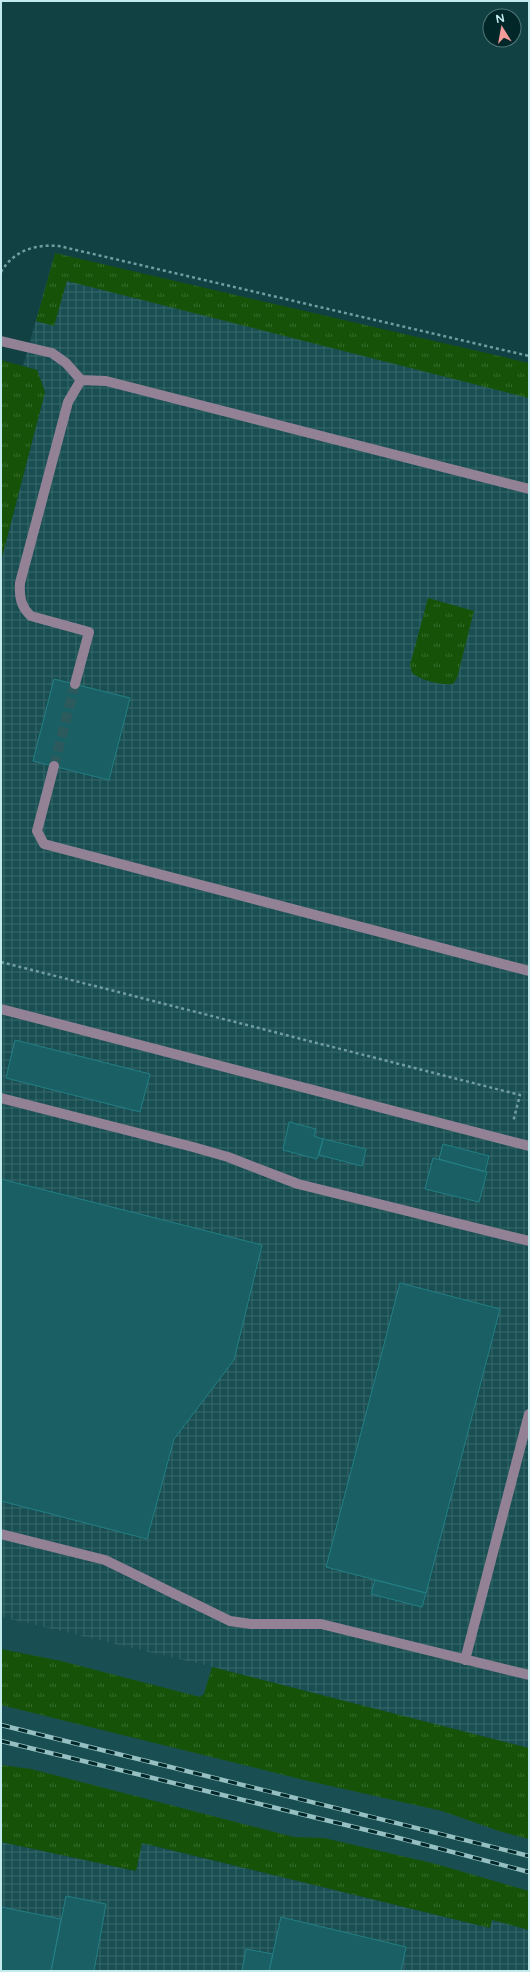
<svg xmlns="http://www.w3.org/2000/svg" width="530" height="1972" font-family="'Varela Round',sans-serif">
<style>
.built{fill:#194f52}
.industrial{fill:url(#industrial-grid)}
.grass{fill:url(#grass-tufts)}
.building{fill:#1a5f63;stroke:#227f84}
.lines{fill:none;stroke-linecap:round;stroke-linejoin:round}
.minor-tunnel{stroke:#2d5a5d;stroke-width:10;stroke-dasharray:10 5;stroke-linecap:butt}
.path{stroke:#729da0;stroke-width:2.5;stroke-dasharray:3 3;stroke-linecap:butt}
.minor{stroke:#938196;stroke-width:10}
.rail-casing{stroke:#95bfc1;stroke-width:4.5}
.rail{stroke:#012729;stroke-width:3;stroke-dasharray:9;stroke-linecap:butt}
</style>
<defs>
<pattern id="industrial-grid" width="8" height="8" patternUnits="userSpaceOnUse"><rect width="8" height="8" fill="#194f52"/><path d="M0 4h8M4 0v8" fill="none" stroke="#39686b"/></pattern>
<pattern id="grass-tufts" width="24" height="20" patternUnits="userSpaceOnUse"><rect width="24" height="20" fill="#165308"/><path d="M3 7l-1-3M5 7V3M7 7l1-3M15 17l-1-3M17 17v-4M19 17l1-3" fill="none" stroke="#366c2c"/></pattern>
</defs>
<rect width="100%" height="100%" fill="#124144"/>
<!-- built -->
<path class="built" d="M1 1617 212 1667 529 1748V1930L492 1920 490 1928 142 1843 1 1842Z"/>
<!-- industrial -->
<path class="industrial" d="M55 253 529 372V1748L212 1667 1 1617V561L45 392 37 370 23 366Z
M1 1842 136 1871 141 1843 490 1928 492 1920 529 1930V1971H1Z"/>
<!-- grass -->
<path class="grass" d="M55 253 529 363V398L67 281 54 326 36 321Z
M1 360 37 370 45 392 1 561Z
M428 598 474 611 457 678 453 684C441 685 422 681 412 673L410 665Z
M1 1649 61 1661 200 1697 204 1694 212 1667 529 1748V1839L499 1831 442 1811 304 1780 1 1705Z
M1 1765 31 1769 294 1837 324 1838 436 1864 529 1891V1930L492 1920 490 1928 142 1843 136 1871 1 1842Z"/>
<!-- building -->
<path class="building" d="M54 679 130 698 109 780 33 761Z
M15 1040 150 1074 140 1112 6 1078Z
M289 1122 316 1129 314 1136 323 1139 317 1159 283 1150Z
M323 1139 366 1149 362 1166 319 1155Z
M443 1144 489 1156 485 1172 439 1159Z
M433 1158 487 1172 479 1202 425 1189Z
M1 1179 262 1245 234 1360 174 1439 147 1539 1 1501Z
M400 1283 500 1309 426 1593 326 1567Z
M375 1580 426 1593 422 1607 371 1594Z
M66 1896 106 1904 94 1971H51Z
M1 1907 61 1919 51 1971H1Z
M281 1917 406 1947 401 1971H269Z
M246 1949 273 1954 269 1971H242Z"/>
<g class="lines">
<!-- minor-tunnel -->
<path class="minor-tunnel" d="M54 766 75 684"/>
<!-- path -->
<path class="path" d="M1 272C14 250 36 244 59 246L529 356
M1 962 520 1095 513 1122"/>
<!-- minor -->
<path class="minor" d="M1 341 52 353 66 363 81 380
M75 684 89 632 31 616C21 607 19 597 20 583L68 402 81 380 106 381 529 489
M54 766 37 831 44 844 529 971
M1 1009 529 1146
M1 1098 193 1147 228 1157 298 1184 529 1241
M1 1534 105 1560 230 1621 251 1624H321L529 1675
M465 1660 529 1414"/>
<defs>
<path id="rail" d="M1 1725 529 1856
M1 1741 391 1836 529 1872"/>
</defs>
<!-- rail casing -->
<use href="#rail" class="rail-casing"/>
<!-- rail -->
<use href="#rail" class="rail"/>
</g>
<!-- border -->
<rect width="530" height="1972" fill="none" stroke="#c3ebed" stroke-width="4"/>
<!-- north arrow -->
<g transform="translate(502 28) rotate(349)"><circle r="19" fill="#012729" stroke="#4f7577"/>
<path d="M0-3L7 15L0 10L-7 15Z" fill="#f59b9a"/>
<text y="-6" font-size="11" font-weight="bold" text-anchor="middle" fill="#c3ebed">N</text>
</g>
</svg>
